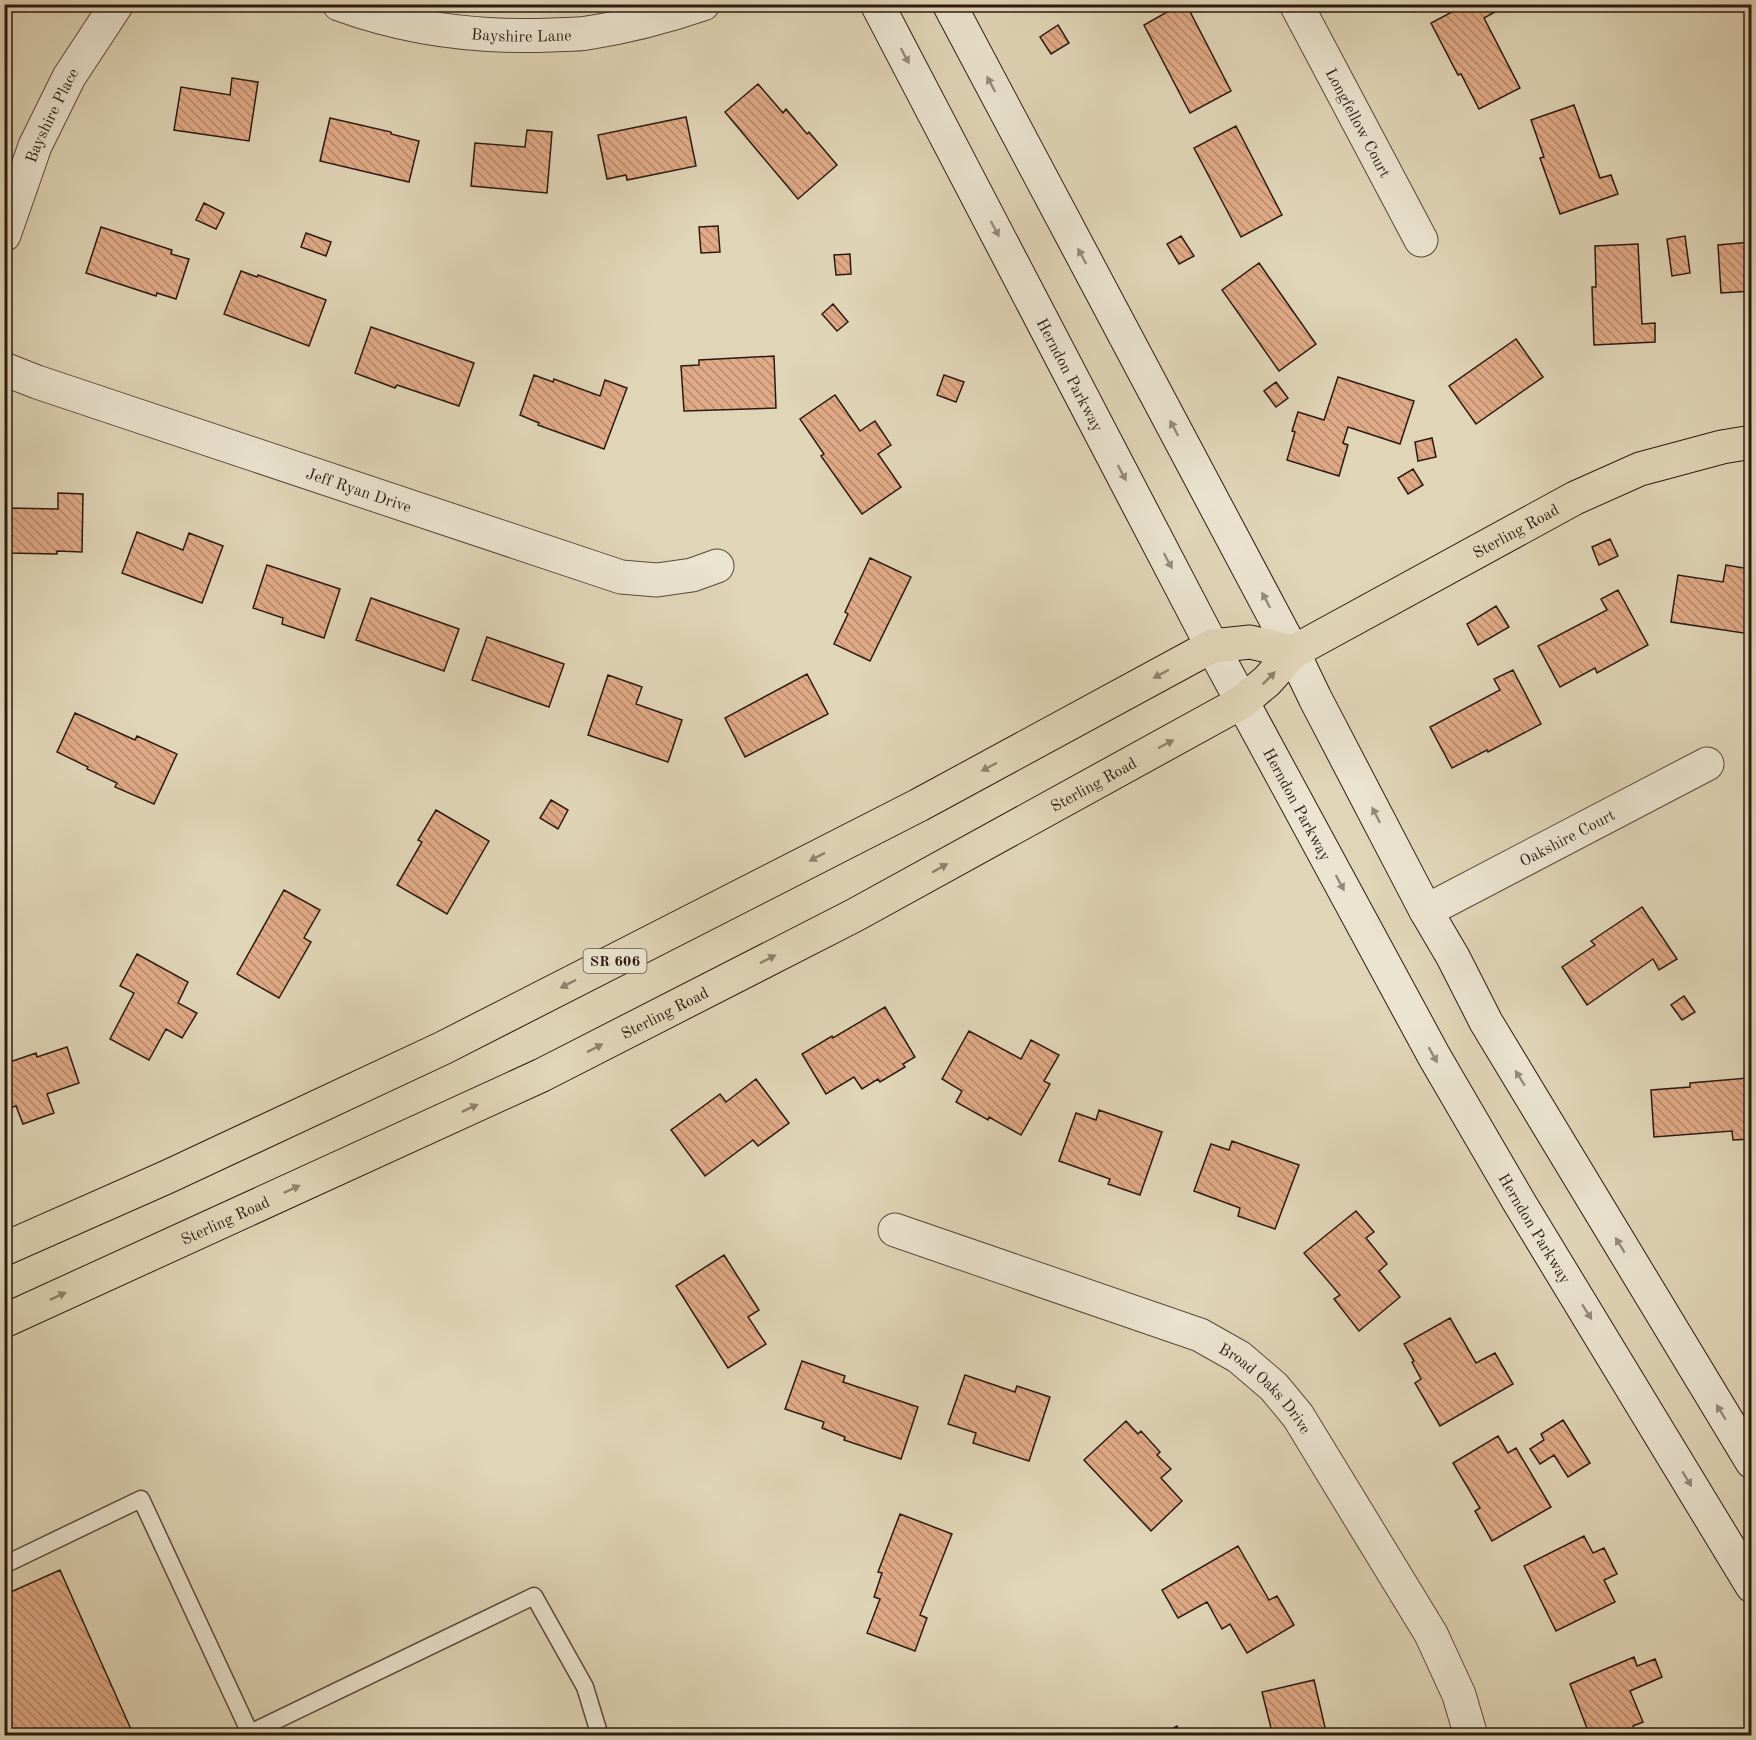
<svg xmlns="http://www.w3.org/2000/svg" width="1756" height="1740" font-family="'Old Standard TT',serif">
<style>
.building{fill:url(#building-back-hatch);stroke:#2c1a11;stroke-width:1.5}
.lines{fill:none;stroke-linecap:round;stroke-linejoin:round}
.service-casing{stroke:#59493a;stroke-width:19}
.minor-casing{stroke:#59493a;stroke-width:35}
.secondary-casing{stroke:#2c1a11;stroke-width:35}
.primary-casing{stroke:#2c1a11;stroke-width:35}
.service{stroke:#ebe4d0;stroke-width:16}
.minor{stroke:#ebe4d0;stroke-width:33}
.secondary{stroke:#ebe4d0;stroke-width:33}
.primary{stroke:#e0d5b7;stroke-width:33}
.oneway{fill:#95897a}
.oneway2{fill:#8f816c}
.labels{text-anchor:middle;stroke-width:4.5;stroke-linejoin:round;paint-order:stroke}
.shield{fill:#ebe4d0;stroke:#65574a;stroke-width:1.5}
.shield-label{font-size:15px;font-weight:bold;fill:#2c1a11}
.street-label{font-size:16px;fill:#2c1a11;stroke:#ebe4d0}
</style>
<defs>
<pattern id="building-back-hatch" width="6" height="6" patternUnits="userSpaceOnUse" patternTransform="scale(1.5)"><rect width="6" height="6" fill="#e1aa87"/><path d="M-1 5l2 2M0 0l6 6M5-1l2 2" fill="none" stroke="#b78a6d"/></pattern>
</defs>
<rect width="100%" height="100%" fill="#e0d5b7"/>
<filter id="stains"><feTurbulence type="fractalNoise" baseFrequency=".00333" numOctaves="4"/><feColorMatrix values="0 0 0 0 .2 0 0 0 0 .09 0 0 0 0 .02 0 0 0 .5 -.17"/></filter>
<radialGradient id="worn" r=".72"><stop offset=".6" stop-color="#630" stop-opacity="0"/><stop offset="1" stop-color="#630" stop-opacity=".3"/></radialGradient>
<!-- building -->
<path class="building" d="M1181 4H1186L1231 91 1190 113 1144 25Z
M1467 4H1491L1495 12 1484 18 1520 88 1479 109 1461 74 1458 75 1431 23Z
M1058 25 1069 43 1051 54 1040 37Z
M232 78 258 82 249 141 174 130 181 87 230 95Z
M758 84 783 113 786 109 807 134 809 132 837 165 798 199 725 112Z
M1574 105 1600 178 1611 175 1618 194 1560 214 1540 158 1544 157 1531 120Z
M686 117 696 166 627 180 626 175 607 179 598 135Z
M330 118 391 132V134L419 141 409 182 320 161Z
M1236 126 1282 215 1241 237 1194 148Z
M527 130 552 132 547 193 471 186 475 143 525 147Z
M204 203 224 213 216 229 196 220Z
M718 226 720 252 701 253 699 227Z
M101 227 172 250 171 254 189 259 176 299 157 293 156 296 86 273Z
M306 233 331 242 326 256 301 247Z
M1181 236 1194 256 1179 264 1167 244Z
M1685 236 1690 273 1672 276 1667 239Z
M1752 242V291L1721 293 1718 245Z
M1638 244 1642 324 1655 323V342L1594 345 1592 287H1596L1595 246Z
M850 254 851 274 836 275 834 255Z
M1259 263 1316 344 1279 371 1222 290Z
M241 271 257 277 258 275 326 300 309 346 224 314Z
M833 304 848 322 837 331 822 314Z
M371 327 474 363 459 406 397 385 395 388 355 373Z
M1516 339 1543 377 1476 424 1449 386Z
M774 356 776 408 684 411 681 366 699 365V360Z
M534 375 553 382 554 379 600 396 605 380 627 388 604 449 538 425 539 423 520 415Z
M944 375 964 382 956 402 937 395Z
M1338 377 1414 401 1400 444 1348 427 1343 443 1348 445 1339 476 1287 460 1295 432 1292 431 1298 412 1324 420Z
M1276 382 1288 398 1276 407 1264 391Z
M835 395 860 431 875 421 891 445 878 454 901 487 862 514 821 456 824 454 800 419Z
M1432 438 1436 457 1418 461 1415 442Z
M1413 469 1423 485 1408 494 1398 478Z
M58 493 83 494 82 552 57 551V554L7 553 8 508 58 509Z
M137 532 183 550 189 533 223 546 202 603 122 573Z
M1610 539 1618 556 1599 565 1592 547Z
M870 558 911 577 870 661 834 644 848 614 845 612Z
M267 565 340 589 324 638 282 624 283 618 253 608Z
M1726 565 1750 569 1747 586 1752 587V622L1750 634 1671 622 1678 575 1723 582Z
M1618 590 1648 645 1597 673 1595 668 1560 687 1538 646 1607 610 1601 599Z
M371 598 459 629 444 671 356 640Z
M1496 606 1509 627 1478 645 1467 624Z
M487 637 564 664 549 707 472 680Z
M1513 670 1541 724 1488 752 1487 750 1452 768 1430 727 1500 690 1494 679Z
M807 674 828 714 745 757 725 718Z
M608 675 642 687 636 704 682 720 668 762 588 735Z
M75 713 135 740 137 736 177 754 154 804 115 787 117 783 87 769 88 767 57 752Z
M551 800 568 810 558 829 540 818Z
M436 810 489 841 447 914 397 885 422 842 418 840Z
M284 890 320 910 304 938 311 942 279 998 237 974Z
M1642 907 1677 959 1659 970 1653 959 1587 1005 1562 967 1595 945 1591 941Z
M137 954 188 982 178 1003 197 1013 182 1038 166 1029 149 1060 110 1039 134 993 120 986Z
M1684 996 1695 1012 1682 1020 1671 1005Z
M885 1007 915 1057 903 1064 905 1067 880 1082 878 1079 862 1089 854 1077 826 1094 802 1054 832 1036 833 1038Z
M969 1031 1021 1059 1031 1040 1059 1055 1044 1081 1050 1084 1021 1135 989 1117 988 1120 956 1102 962 1091 942 1079Z
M67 1047 79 1083 47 1094 54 1113 23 1124 16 1106 4 1110V1064L36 1053 37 1057Z
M1748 1078 1752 1139 1733 1140 1732 1131 1654 1137 1651 1090 1690 1087V1083Z
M756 1079 789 1123 758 1146 753 1140 705 1176 671 1130 720 1094 726 1102Z
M1099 1110 1162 1132 1140 1195 1108 1184 1110 1179 1059 1161 1076 1113 1096 1120Z
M1232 1141 1299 1165 1275 1229 1238 1216 1240 1208 1194 1191 1211 1144 1229 1150Z
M1356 1211 1374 1232 1366 1238 1387 1264 1379 1271 1400 1297 1359 1331 1334 1299 1340 1295 1304 1253Z
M724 1255 759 1310 748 1317 766 1344 728 1368 676 1286Z
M1450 1318 1476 1363 1495 1353 1513 1384 1440 1426 1415 1383 1421 1379 1412 1362 1414 1361 1404 1344Z
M802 1361 845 1376 843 1382 918 1407 901 1459 844 1440 845 1437 822 1428 824 1422 785 1409Z
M965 1375 1015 1392 1017 1386 1050 1397 1029 1461 973 1443 976 1433 948 1424Z
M1563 1420 1590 1463 1568 1477 1554 1455 1540 1464 1530 1449 1544 1440 1541 1434Z
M1126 1421 1138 1434 1141 1431 1160 1452 1157 1455 1171 1469 1161 1478 1182 1501 1151 1531 1084 1460Z
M1498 1436 1508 1453 1516 1448 1551 1507 1492 1541 1475 1511 1480 1508 1453 1463Z
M900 1514 952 1534 920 1615 927 1618 915 1651 867 1633 880 1599 874 1597 882 1573 878 1572Z
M1584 1536 1593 1553 1604 1548 1617 1574 1604 1580 1615 1602 1556 1631 1524 1566Z
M1238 1546 1269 1600 1277 1596 1294 1625 1247 1653 1230 1624 1222 1629 1207 1602 1178 1618 1162 1590Z
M60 1570 134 1736H14L4 1714V1595Z
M1634 1657 1637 1666 1655 1659 1662 1677 1630 1691 1643 1722 1633 1726 1636 1736H1590L1570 1684Z
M1314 1680 1327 1736H1273L1262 1692Z
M1177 1726 1181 1736H1158Z"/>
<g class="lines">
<defs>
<path id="service" d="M4 1565 141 1499 250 1733 534 1596 585 1687 600 1736"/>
<g id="minor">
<path id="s1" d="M339 4C407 29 479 38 551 35 563 34 575 35 587 33 627 27 665 17 703 4"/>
<path id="s2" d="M1296 4 1421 240"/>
<path id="s3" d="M4 235 35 146 69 77 117 4"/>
<path id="s4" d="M4 369 37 382 621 577 657 580 692 575 717 566"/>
<path id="s5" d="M1426 911 1707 764"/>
<path id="s6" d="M895 1230 1200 1335 1239 1357 1274 1387 1298 1416 1431 1634 1459 1695 1471 1736"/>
</g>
<g id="secondary">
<path id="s7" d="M877 4 1212 646 1434 1056 1519 1202 1752 1586"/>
<path d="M949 4 1293 652 1315 698 1426 911 1453 957 1486 1022 1752 1462"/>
</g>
<g id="primary">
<path d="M4 1249 167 1177 443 1048 919 805 1212 646 1250 642 1293 652"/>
<path id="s8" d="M4 1321 542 1075 855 915 1242 702 1267 681 1293 652 1575 498 1640 469 1722 447 1752 442"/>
</g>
</defs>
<!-- service casing -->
<use href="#service" class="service-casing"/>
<!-- minor casing -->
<use href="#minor" class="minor-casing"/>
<!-- secondary casing -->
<use href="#secondary" class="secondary-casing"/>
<!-- primary casing -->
<use href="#primary" class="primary-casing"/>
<!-- service -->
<use href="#service" class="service"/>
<!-- minor -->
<use href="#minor" class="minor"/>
<!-- secondary -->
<use href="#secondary" class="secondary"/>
<!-- primary -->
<use href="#primary" class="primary"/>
</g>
<!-- one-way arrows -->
<defs><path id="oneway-solid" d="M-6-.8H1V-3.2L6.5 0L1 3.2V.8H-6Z" transform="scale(1.5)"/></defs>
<g class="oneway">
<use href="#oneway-solid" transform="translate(905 56) rotate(62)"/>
<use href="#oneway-solid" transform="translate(991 84) rotate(-118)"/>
<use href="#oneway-solid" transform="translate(995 229) rotate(62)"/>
<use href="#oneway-solid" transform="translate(1082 256) rotate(-118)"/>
<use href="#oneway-solid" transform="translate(1174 428) rotate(-118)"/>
<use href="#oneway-solid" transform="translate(1122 473) rotate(62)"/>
<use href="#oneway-solid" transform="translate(1168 561) rotate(62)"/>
<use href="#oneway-solid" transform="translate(1266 600) rotate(-118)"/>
<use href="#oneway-solid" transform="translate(1376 815) rotate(-117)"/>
<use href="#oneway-solid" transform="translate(1340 883) rotate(62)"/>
<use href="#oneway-solid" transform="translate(1433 1055) rotate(61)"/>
<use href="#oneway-solid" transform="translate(1520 1078) rotate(-122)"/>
<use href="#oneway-solid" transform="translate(1620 1245) rotate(-121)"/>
<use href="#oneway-solid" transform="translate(1587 1312) rotate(58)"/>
<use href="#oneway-solid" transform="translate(1721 1412) rotate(-121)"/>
<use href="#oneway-solid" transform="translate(1687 1479) rotate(59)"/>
</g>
<g class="oneway2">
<use href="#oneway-solid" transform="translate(1161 674) rotate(152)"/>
<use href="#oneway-solid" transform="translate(1269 678) rotate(-45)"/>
<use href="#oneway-solid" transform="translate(1166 744) rotate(-28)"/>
<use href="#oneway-solid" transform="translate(989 767) rotate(152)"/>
<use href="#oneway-solid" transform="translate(817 857) rotate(153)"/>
<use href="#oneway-solid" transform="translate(940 868) rotate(-29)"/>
<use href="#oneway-solid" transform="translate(768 959) rotate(-27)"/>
<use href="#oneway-solid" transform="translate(568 984) rotate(153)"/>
<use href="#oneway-solid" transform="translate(595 1048) rotate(-27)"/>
<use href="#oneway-solid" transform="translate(470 1108) rotate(-25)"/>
<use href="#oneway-solid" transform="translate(292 1189) rotate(-25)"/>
<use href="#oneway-solid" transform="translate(58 1296) rotate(-25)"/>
</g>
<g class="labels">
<!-- shield labels -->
<rect class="shield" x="583.5" y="949" width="63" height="24" rx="4.5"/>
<g class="shield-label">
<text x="615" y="966">SR 606</text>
</g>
<!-- street labels -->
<g class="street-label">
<text dy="6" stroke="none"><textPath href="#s1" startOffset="186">Bayshire Lane</textPath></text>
<text dy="6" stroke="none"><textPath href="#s3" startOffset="129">Bayshire Place</textPath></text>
<text dy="6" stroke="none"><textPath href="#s2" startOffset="134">Longfellow Court</textPath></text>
<text dy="6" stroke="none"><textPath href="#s7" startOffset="418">Herndon Parkway</textPath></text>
<text dy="6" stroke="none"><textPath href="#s4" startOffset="375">Jeff Ryan Drive</textPath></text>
<text dy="6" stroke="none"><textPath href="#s8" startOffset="1710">Sterling Road</textPath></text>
<text dy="6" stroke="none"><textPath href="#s8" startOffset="1215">Sterling Road</textPath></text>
<text dy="6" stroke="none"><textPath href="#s7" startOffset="904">Herndon Parkway</textPath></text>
<text dy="6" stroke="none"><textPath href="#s5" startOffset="159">Oakshire Court</textPath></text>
<text dy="6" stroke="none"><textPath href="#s8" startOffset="729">Sterling Road</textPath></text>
<text dy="6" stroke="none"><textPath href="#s8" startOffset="243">Sterling Road</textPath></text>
<text dy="6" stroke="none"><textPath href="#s7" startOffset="1390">Herndon Parkway</textPath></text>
<text dy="6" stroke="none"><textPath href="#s6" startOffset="408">Broad Oaks Drive</textPath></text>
</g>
</g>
<!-- margin -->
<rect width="1756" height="1740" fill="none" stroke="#e0d5b7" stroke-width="24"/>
<rect x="6" y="6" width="1744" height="1728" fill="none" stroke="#2c1a11" stroke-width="3"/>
<rect x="12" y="12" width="1732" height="1716" fill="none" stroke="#2c1a11" stroke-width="1.5"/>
<rect width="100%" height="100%" filter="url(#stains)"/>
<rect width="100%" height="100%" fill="url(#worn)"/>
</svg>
